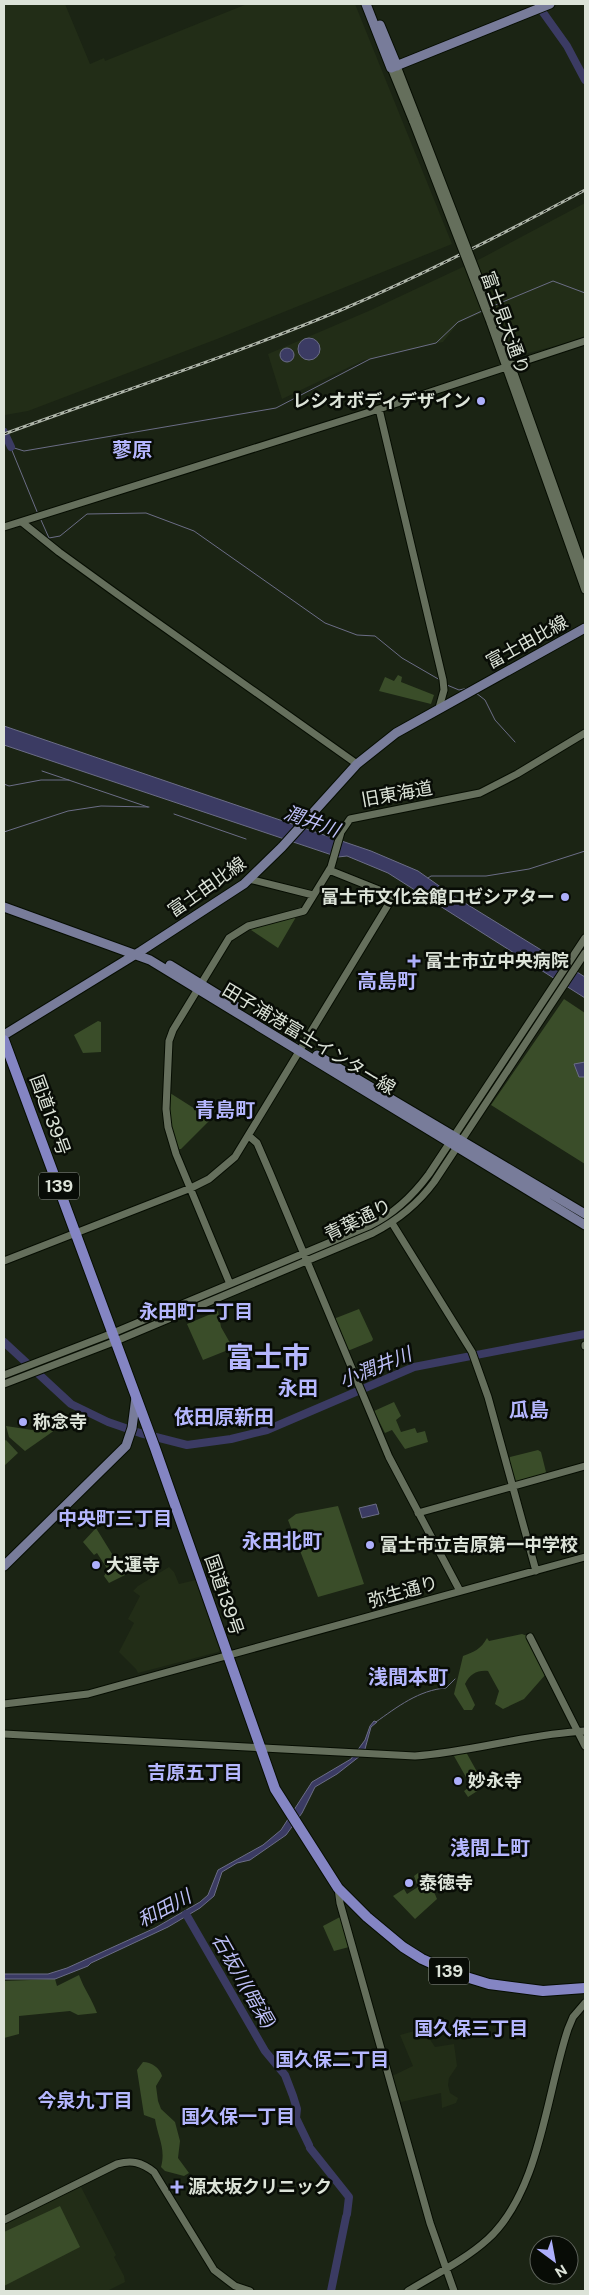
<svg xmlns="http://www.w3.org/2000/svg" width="589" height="2295" font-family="'Public Sans','Noto Sans JP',sans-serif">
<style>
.built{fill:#222d17}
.green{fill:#3a4d29}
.water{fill:#3b3b63;stroke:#6b6d86}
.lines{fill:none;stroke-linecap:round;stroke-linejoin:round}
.stream{stroke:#6b6d86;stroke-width:1}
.river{stroke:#3b3b63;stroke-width:8}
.minor-casing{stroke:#060d02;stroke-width:9}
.major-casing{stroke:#060d02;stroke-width:11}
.highway-casing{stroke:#060d02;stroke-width:12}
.minor{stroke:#656f5c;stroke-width:7}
.major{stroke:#787c9a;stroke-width:9}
.highway{stroke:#8485c3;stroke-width:10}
.rail-casing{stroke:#adb4a8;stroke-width:3}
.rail{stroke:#080c06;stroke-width:1;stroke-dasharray:4;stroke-linecap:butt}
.minor-bridge-casing{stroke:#060d02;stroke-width:9;stroke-linecap:butt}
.minor-bridge{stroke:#656f5c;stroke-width:7}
.poi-dot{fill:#adaffb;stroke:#080c06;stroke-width:2}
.labels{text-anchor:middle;stroke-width:5;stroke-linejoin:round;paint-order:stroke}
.shield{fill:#080c06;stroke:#9ca299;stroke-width:1}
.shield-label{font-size:16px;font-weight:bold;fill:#dce3d8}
.street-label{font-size:18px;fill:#dce3d8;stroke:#080c06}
.poi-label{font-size:18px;font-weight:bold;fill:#dce3d8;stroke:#080c06;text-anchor:start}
.water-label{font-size:19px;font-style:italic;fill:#bdbff7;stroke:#080c06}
.neighbourhood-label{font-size:19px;font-weight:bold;fill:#b5b7fe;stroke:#080c06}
.quarter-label{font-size:20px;font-weight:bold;fill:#b5b7fe;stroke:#080c06}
.town-label{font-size:28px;font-weight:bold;fill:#b5b7fe;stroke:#080c06}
</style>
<rect width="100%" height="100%" fill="#1b2414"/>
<!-- built -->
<path class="built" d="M4 4H65L90 64 104 58 105 61 247 4H355L452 244 217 339 28 411 5 415Z
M585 203V338L517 356 512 354 496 307 458 323 443 342 364 360 282 399 268 354 371 310 482 258Z
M169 1567 174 1572 179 1584 196 1580 220 1650 218 1652 138 1673 136 1669 119 1652 134 1623 128 1619 140 1596 133 1591 138 1586Z
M418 2030 425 2032 435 2047 454 2044 457 2066 449 2078 448 2085 450 2093 458 2098 456 2103 442 2108 441 2093 401 2102 392 2076 413 2066 400 2035Z
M80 2185 116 2255 114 2257 124 2276 125 2282 107 2291H4V2223Z"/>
<!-- green -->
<path class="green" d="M398 675 402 677 401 682 434 695 431 704 379 691 385 677 394 681Z
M293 915 296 917 278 948 251 930 252 927Z
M564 999 585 1013V1164L491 1105Z
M98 1021 101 1022V1052L83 1053 74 1035Z
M170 1093 211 1119 181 1149H179C173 1133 163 1109 170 1093Z
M359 1309 373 1339 372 1341 350 1350 347 1349 336 1321V1318Z
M218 1311 221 1327 233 1348 203 1360 187 1324Z
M394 1402 401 1416 396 1420 401 1432 415 1428 417 1433 425 1431 428 1442 405 1449 392 1430 385 1433 374 1411Z
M6 1426 45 1432 52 1427 55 1430 25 1451 9 1437Z
M6 1440 18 1453 4 1466V1441Z
M538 1450 541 1452 546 1472 544 1475 517 1482 514 1481 509 1460 510 1457Z
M338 1506 364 1584 318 1597 288 1520 296 1514Z
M96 1528 125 1575 109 1583 104 1576 108 1570 97 1553 94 1555 83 1542Z
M522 1634 530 1637 546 1674 524 1699 503 1709 495 1704 499 1691 488 1671C477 1670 470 1674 465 1684L475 1705 472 1710H464L454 1694 463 1656C474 1652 481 1649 487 1638L489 1641Z
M466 1752 485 1786 468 1797 464 1791 471 1786 454 1756Z
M418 1873 420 1878 427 1875 437 1899 415 1919 393 1896 404 1889 407 1894 418 1887 414 1876Z
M340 1917 349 1947 334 1951 323 1926Z
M79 1975C84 1989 92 1999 97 2013L78 2015 70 2011 19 2016V2034L4 2038V1981L55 1979 57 1986Z
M143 2062C151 2062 160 2068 162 2076L156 2086 158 2101 161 2109 175 2122 180 2141 178 2158 189 2173 184 2176 165 2171 161 2167C166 2148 158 2138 155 2119L144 2115 137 2070Z
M60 2206 80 2247 4 2286V2232Z"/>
<!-- water -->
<path class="water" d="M298 349a11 11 0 1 1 22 0a11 11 0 1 1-22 0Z
M280 355a7 7 0 1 1 14 0a7 7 0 1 1-14 0Z
M4 726 371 851 418 871 452 895 585 977V998L388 873 347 856 338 857 4 745Z
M585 1062V1077H579L574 1064Z
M376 1504 379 1514 362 1518 359 1508Z
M374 1721 377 1722 371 1727 365 1749 360 1756 337 1774 315 1787 302 1813 286 1835 250 1860 237 1863 222 1872 214 1896 200 1908 168 1927 91 1963 88 1966 55 1979H4V1974H48L67 1968 155 1928 200 1902 208 1895 218 1870 263 1845 281 1830 312 1782 351 1759 365 1740 370 1726Z"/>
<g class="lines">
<!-- stream -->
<path class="stream" d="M493 306 553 281 585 293
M11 447 24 451 276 408 370 359 436 343 458 322 482 311
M11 448 38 514
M41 520 49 538 60 536 87 514 146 513 194 531 325 623 357 635 375 636 402 658 440 680
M447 685 459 690 468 688
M476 693 485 700 495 720 515 742
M42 771 148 807
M4 784 9 786 41 780H69
M174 814 246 839
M4 832 68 811 101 806 149 807
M428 878 431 876H486L529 869 585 851
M376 1722C397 1707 419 1690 446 1688L455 1679"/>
<!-- river -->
<path class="river" d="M537 4 567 46 585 80
M4 432 11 447
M4 1342 71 1404 108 1422 140 1433 187 1445 231 1439 267 1430 414 1367 585 1334
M186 1914 265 2051 285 2075 293 2096 297 2109 296 2118 309 2145
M310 2148 349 2197 347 2214
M331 2291 346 2217"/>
<defs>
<path id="minor" d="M397 66 418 120
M391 68 413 122
M495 320 585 573
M490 322 585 590
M379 409 443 680 444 690 439 708
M23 523 59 552 117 594 357 764
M4 527 379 409 585 341
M249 879 313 895
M249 1136 257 1143 270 1173 389 1457 460 1591
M392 1223 472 1352 488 1397 536 1571
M4 1261 191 1188 209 1179 235 1157 391 900 389 894 329 870
M230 1284 176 1154 168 1127 166 1109 169 1041 173 1030 229 938 248 926 304 911 331 867 341 832 350 819 480 793 517 774 585 733
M585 1345V1346
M4 1375 113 1333 369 1226C394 1214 412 1197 429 1174L585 938
M4 1384 116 1341 373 1233C398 1220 417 1205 434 1182L585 953
M418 1513 585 1466
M530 1637 585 1746
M4 1704 88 1694 585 1557
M4 1734 415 1756C472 1752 527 1734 585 1731
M338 1888 340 1903 430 2223 454 2291
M4 2220 117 2164C132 2160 141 2162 154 2172L214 2270 235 2286 250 2291
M408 2291C434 2275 465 2260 488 2239 540 2191 546 2095 568 2029L573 2017 585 2003"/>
<path id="major" d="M366 4 391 68 550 4
M380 25 397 66
M4 907 150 960 585 1225
M170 965 235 1005
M4 1035 141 951 244 884 282 847 357 764 396 733 585 628
M317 1055 585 1214
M4 1566 126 1446 132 1428 136 1397"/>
<path id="highway" d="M4 1040 155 1448 275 1789 338 1888 367 1917 403 1947 422 1959 453 1973 489 1984 543 1991 585 1988"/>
</defs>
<!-- minor casing -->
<use href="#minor" class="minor-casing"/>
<!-- major casing -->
<use href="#major" class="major-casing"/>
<!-- highway casing -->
<use href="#highway" class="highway-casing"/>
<!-- minor -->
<use href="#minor" class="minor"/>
<!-- major -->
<use href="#major" class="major"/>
<!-- highway -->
<use href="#highway" class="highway"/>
<defs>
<path id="rail" d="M4 434C116 393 231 356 341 310 425 274 505 233 585 190"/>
</defs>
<!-- rail casing -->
<use href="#rail" class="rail-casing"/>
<!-- rail -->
<use href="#rail" class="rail"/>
<defs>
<path id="minor-bridge" d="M418 120 495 320
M413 122 490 322"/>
</defs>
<!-- minor-bridge casing -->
<use href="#minor-bridge" class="minor-bridge-casing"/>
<!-- minor-bridge -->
<use href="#minor-bridge" class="minor-bridge"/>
</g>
<!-- markers -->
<g class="poi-dot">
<circle cx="481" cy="401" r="5"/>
<circle cx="565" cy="897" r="5"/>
<path d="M411.5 953.5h5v5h5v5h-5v5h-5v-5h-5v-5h5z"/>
<circle cx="23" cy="1422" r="5"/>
<circle cx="370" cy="1545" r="5"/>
<circle cx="96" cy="1565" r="5"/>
<circle cx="458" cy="1781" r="5"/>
<circle cx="409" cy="1883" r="5"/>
<path d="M174.5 2179.5h5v5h5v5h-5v5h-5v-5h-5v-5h5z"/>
</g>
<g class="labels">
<!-- shield labels -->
<g class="shield">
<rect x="39" y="1172.5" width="40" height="27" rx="4"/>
<rect x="429" y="1957.5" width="40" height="27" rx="4"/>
</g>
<g class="shield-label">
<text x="59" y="1192">139</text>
<text x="449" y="1977">139</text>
</g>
<!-- street labels -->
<g class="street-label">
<text transform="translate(505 323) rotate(70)" y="6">富士見大通り</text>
<text transform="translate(527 642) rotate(-29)" y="6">富士由比線</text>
<text transform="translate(397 794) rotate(-10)" y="6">旧東海道</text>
<text transform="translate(207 887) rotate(-35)" y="6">富士由比線</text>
<text transform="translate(309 1039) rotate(31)" y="6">田子浦港富士インター線</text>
<text transform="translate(50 1115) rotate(70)" y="6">国道139号</text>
<text transform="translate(358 1220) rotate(-26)" y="6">青葉通り</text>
<text transform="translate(403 1592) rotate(-16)" y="6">弥生通り</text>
<text transform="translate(224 1595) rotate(71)" y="6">国道139号</text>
</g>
<!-- poi labels -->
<g class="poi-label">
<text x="471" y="407" text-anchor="end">レシオボディデザイン</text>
<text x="555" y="903" text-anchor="end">富士市文化会館ロゼシアター</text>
<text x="425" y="967">富士市立中央病院</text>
<text x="33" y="1428">称念寺</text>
<text x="380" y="1551">富士市立吉原第一中学校</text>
<text x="106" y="1571">大運寺</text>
<text x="468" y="1787">妙永寺</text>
<text x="419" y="1889">泰徳寺</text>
<text x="188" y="2193">源太坂クリニック</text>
</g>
<!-- water labels -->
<g class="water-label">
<text transform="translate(312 821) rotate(20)" y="7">潤井川</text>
<text transform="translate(375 1367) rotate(-22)" y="7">小潤井川</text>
<text transform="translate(164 1908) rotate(-28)" y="7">和田川</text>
<text transform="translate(244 1981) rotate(60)" y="7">石坂川(暗渠)</text>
</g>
<!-- neighbourhood labels -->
<g class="neighbourhood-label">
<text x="196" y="1318">永田町一丁目</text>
<text x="115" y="1525">中央町三丁目</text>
<text x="195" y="1779">吉原五丁目</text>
<text x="471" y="2035">国久保三丁目</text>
<text x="332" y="2066">国久保二丁目</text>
<text x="85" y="2107">今泉九丁目</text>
<text x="238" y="2123">国久保一丁目</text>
</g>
<!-- quarter labels -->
<g class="quarter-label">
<text x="132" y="457">蓼原</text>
<text x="387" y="988">高島町</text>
<text x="225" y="1117">青島町</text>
<text x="298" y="1395">永田</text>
<text x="529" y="1417">瓜島</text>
<text x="224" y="1424">依田原新田</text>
<text x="282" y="1548">永田北町</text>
<text x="408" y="1684">浅間本町</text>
<text x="490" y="1855">浅間上町</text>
</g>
<!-- town labels -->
<g class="town-label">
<text x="268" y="1367">富士市</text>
</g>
</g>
<!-- border -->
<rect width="589" height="2295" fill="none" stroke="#dce3d8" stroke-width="10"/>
<!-- north arrow -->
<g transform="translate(554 2260) rotate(148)"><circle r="24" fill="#080c06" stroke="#5d625a"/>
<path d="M0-4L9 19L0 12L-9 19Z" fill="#adaffb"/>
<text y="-8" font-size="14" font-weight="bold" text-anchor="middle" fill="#dce3d8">N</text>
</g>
</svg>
